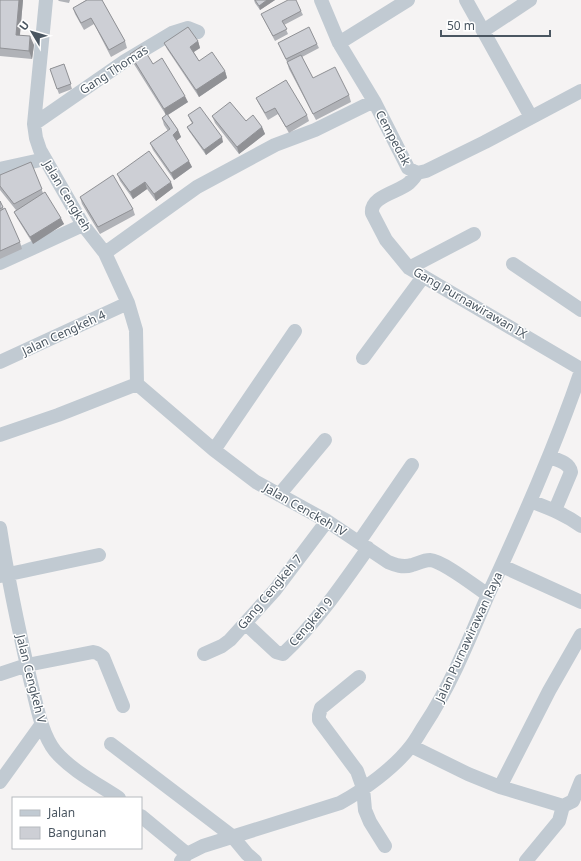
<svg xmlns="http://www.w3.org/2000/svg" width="581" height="861" font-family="'Noto Sans',sans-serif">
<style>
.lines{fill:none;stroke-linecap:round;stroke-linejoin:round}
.minor{stroke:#c1cad2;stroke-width:14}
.wall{fill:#b0b2b7}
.shaded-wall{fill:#909195}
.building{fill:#cdcfd5;stroke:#909195}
.labels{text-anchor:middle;stroke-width:3;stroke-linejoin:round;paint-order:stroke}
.street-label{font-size:12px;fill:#4a5661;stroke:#fff}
</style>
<rect width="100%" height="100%" fill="#f5f3f3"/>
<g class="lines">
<!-- minor -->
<path class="minor" d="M46 0 34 124 36 138 40 150 83 225 105 253 128 303 136 330 137 384
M321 0 339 43 374 101 408 168 417 173 426 171 485 142 581 91
M466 0 531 117
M483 31 530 0
M339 43 408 0
M34 124 125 61 172 33 188 28 198 32
M0 169 45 159
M417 173C415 177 412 180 409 183 399 192 370 196 372 213L386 240 409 268 581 369
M105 253 197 187 275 145 315 130 374 101
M0 263 83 225
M513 264 581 310
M409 268 474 234
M363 358 423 277
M0 362 128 303
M137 384 214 450 256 482 327 521 388 562C395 565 403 568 412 565 417 564 423 560 430 560 443 561 476 587 488 595
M0 435 58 415 137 384
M214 450 295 331
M549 457C557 460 569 462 571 472L555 510
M279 495 325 440
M530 501C548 508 565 514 581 526
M0 528C8 580 19 631 31 683 37 705 41 733 55 751 72 771 98 784 119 798
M359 542 412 465
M502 566 581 602
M0 576 99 555
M245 623 276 652 283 654C316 623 342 585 368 548
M204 654 222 646 230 640 275 590 327 521
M0 674 27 665 93 652 97 653 103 657 123 706
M359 677 321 708 319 715V720L357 771 363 788 365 810 370 822 385 846
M111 744 232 836 247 854 255 861
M411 746 468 774 500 787 563 806 573 801 581 781
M0 782 41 725
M500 787 549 691 581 635
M141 816 187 854
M181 861 187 854 203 846 340 803C364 790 395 767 411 746 416 740 420 732 424 726 451 685 469 640 488 595 522 521 555 447 581 371
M526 861 559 821 563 806"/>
</g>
<!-- wall -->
<path class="wall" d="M0 0H23L20 35 34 45 32 59 0 56Z
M58 0H70L69 3 59 1Z
M86 0H102L125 41 127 48 111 57 94 24 84 30 75 14 73 8Z
M254 0H275L260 10 255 3Z
M301 11 303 15 284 25 288 34 275 41 263 18 261 14Z
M198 41 200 48 194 52 199 61 225 71 227 78 199 97 167 49 164 43Z
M278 43 317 44 319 48 302 57 313 78 349 95 351 102 316 120 289 69 287 62Z
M130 54 153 64 188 102 168 115 178 130 181 137 176 141 192 167 174 180 153 150 150 143 168 131 164 125 162 118 166 115 132 61Z
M64 64 72 89 59 94 50 69Z
M256 98 307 115 309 121 289 133 278 114 268 120 259 104Z
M188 115 223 142 206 155 189 131 187 127 192 123 190 120Z
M212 116 246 121 262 127 265 134 239 154 215 123Z
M31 162 43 193 64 224 33 244 17 218 14 212 16 210 0 190V175Z
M117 174 173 188 156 201 147 189 133 199 120 181Z
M80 197 133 209 135 215 100 234 82 204Z
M0 201 20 242 22 249 0 259Z"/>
<!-- shaded-wall -->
<path class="shaded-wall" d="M19 0H23L19 44 16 35Z
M267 0H275L260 10 259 6Z
M30 36 34 45 32 59 29 51Z
M198 41 200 48 192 53 190 47Z
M225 71 227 78 199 97 196 90Z
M185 96 188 102 166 116 164 109Z
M262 127 265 134 239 154 237 147Z
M178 130 181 137 175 142 173 135Z
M222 137 223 142 206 155 204 150Z
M189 161 192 167 174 180 171 173Z
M145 182 147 189 133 199 130 192Z
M171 182 173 188 156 201 154 194Z
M61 218 64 224 33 244 30 237Z"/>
<!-- building -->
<path class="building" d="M0 0H19L16 35 30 36 29 51 0 48Z
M87 0H102L125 41 109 50 91 18 81 23 73 8Z
M255 0H267L259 6Z
M288 0H296L301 11 282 21 287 29 273 36 261 14Z
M188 27 198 41 190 47 199 61 212 52 225 71 196 90 164 43Z
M309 27 317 44 286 59 278 43Z
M142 46 153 64 162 58 185 96 164 109 130 54Z
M301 55 313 78 335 67 349 95 313 114 287 62Z
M64 64 71 84 57 89 50 69Z
M286 80 307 115 286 127 275 108 265 113 256 98Z
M230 102 246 121 253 115 262 127 237 147 212 116Z
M200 107 222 137 204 150 187 127 193 123 188 115Z
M167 114 178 130 173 135 189 161 171 173 150 143 170 129 162 118Z
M149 151 171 182 154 194 145 182 130 192 117 174Z
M31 162 42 189 14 204 0 186V175Z
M113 175 133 209 98 227 80 197Z
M45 192 61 218 30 237 14 212Z
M0 201 3 207 0 209Z
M5 208 20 242 0 251V211Z"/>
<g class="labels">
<!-- street labels -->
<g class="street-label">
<text transform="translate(114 70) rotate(-33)" y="4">Gang Thomas</text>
<text transform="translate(393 138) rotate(62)" y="4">Cempedak</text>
<text transform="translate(67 196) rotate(59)" y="4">Jalan Cengkeh</text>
<text transform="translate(470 303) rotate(30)" y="4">Gang Purnawirawan IX</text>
<text transform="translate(64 333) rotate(-25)" y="4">Jalan Cengkeh 4</text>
<text transform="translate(305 510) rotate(30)" y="4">Jalan Cenckeh IV</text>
<text transform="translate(270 592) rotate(-50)" y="4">Gang Cengkeh 7</text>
<text transform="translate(311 622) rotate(-49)" y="4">Cengkeh 9</text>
<text transform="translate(469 637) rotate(-65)" y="4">Jalan Purnawirawan Raya</text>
<text transform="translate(31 679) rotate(76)" y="4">Jalan Cengkeh V</text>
</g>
</g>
<!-- legend -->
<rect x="12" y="797" width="130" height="52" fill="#ffffff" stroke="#b7bbc0"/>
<rect x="20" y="810" width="20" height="6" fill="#c1cad2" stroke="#b7bbc0"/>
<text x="48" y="817" font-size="12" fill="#4a5661">Jalan</text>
<rect x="20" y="827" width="20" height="12" fill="#cdcfd5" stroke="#b7bbc0"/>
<text x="48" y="837" font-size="12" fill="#4a5661">Bangunan</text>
<!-- north arrow -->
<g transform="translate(32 32) rotate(308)" stroke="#ffffff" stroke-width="3" paint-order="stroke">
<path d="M0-3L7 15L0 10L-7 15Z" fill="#4a5661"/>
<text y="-6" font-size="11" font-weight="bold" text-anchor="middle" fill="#4a5661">U</text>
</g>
<!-- scale -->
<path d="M441 30v6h109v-6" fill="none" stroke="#4a5661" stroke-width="2"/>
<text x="447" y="30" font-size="12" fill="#4a5661" stroke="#ffffff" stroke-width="3" paint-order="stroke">50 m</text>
</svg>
